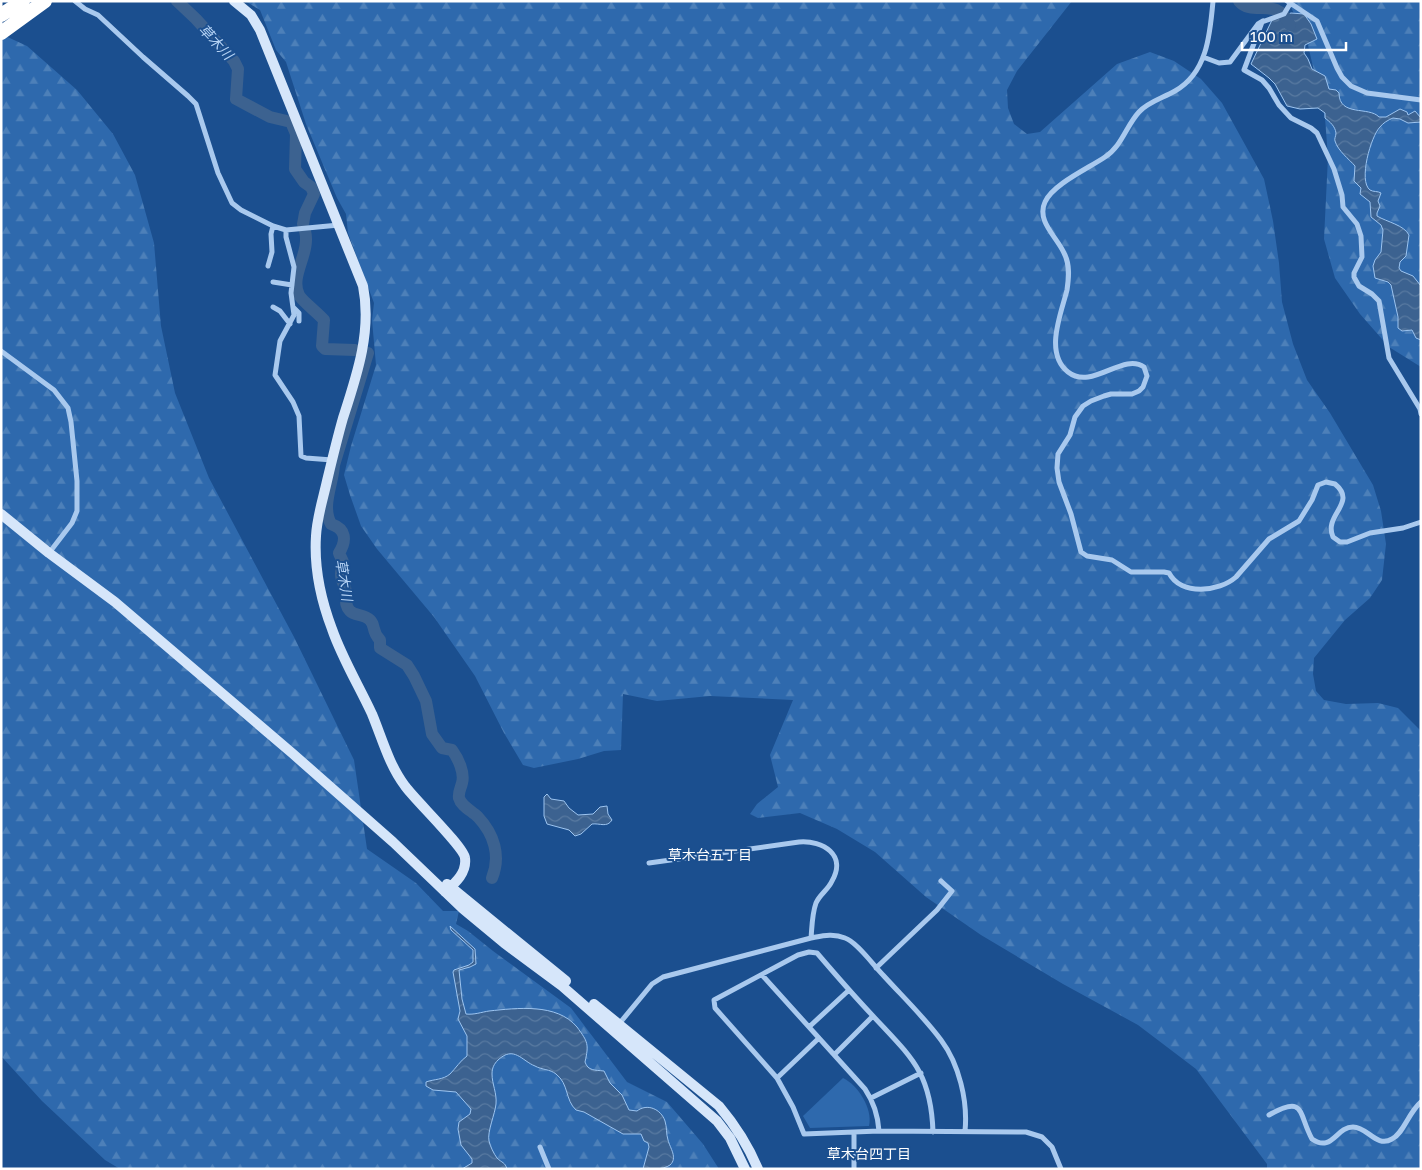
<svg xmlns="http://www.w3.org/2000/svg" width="1422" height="1170" font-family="'Golos Text','Noto Sans JP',sans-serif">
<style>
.green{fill:#2e69ad}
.forest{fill:url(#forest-firs)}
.water{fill:url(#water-waves);stroke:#9cc4f0}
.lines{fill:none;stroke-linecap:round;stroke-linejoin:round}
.river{stroke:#3c6290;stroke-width:12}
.street{stroke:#a9c9ee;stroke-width:5}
.secondary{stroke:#d6e6fa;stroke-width:10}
.highway{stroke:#fff;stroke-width:14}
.labels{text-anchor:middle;stroke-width:4;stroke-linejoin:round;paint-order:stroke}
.water-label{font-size:14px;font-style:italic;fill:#b5d3f5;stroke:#1b4f8f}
.neighbourhood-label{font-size:14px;fill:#fff;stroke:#1b4f8f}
</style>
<defs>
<pattern id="forest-firs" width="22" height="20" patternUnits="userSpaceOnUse" patternTransform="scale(1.25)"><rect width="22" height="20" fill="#2e69ad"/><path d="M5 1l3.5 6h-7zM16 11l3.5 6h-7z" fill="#4d80b9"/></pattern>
<pattern id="water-waves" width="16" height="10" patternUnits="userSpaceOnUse" patternTransform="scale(1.25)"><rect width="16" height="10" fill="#3c6290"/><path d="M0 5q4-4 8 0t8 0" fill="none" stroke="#597aa1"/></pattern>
</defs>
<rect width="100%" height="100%" fill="#1b4f8f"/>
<!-- green -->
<path class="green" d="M843 1078C858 1085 873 1109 869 1126L810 1128 803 1116Z"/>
<!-- forest -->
<path class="forest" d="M245 1H1072L1017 71 1007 90 1008 108 1014 124 1027 134 1040 132 1117 64 1150 52 1174 61 1201 79 1222 103 1264 179 1273 221 1279 263 1282 302 1293 344 1307 380 1330 413 1373 485 1381 511 1386 544 1382 580 1370 598 1345 620 1314 658 1313 674 1316 691 1324 700 1346 704 1378 703 1398 708 1421 731V1169H1267V1164L1196 1069 1138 1025 1063 984 981 935 926 897 875 852 837 829 800 813 758 818 750 814 757 804 778 787 770 755 793 700 710 696 657 701 623 694 621 750 604 751 578 759 534 768 523 765 504 733 475 676 434 617 377 549 361 526 350 495 344 475 351 446 376 365 372 320 374 303 348 233 346 214 337 198 306 124 286 62 276 50 260 10Z
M1288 1H1421V367L1389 347 1360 314 1335 278 1324 239 1328 157 1325 118 1307 41Z
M1 34 27 46 77 90 113 134 135 175 154 243 161 326 175 393 209 478 294 637 354 760 367 849 416 883 443 911H459L456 924 468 931 493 951 571 1008 627 1082 667 1102 703 1144 719 1169H120L105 1160 42 1101 1 1056Z"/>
<!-- water -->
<path class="water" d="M1291 13 1304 14 1311 24 1317 39 1305 45 1304 53 1308 59 1312 69 1325 76 1329 89 1336 90 1339 93C1339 117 1369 106 1379 117H1386L1400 109 1407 112 1408 115 1415 111 1421 118V122L1408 123 1400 119 1393 118C1388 120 1383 123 1380 127 1371 136 1358 181 1370 190 1373 192 1378 191 1381 193L1378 201 1380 206 1377 213V216C1387 222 1404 225 1409 235L1406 256 1400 262 1399 268 1401 271 1413 276 1421 286V340L1416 338 1412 330 1402 331 1398 328V317L1391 285 1388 282 1375 278 1373 266 1375 260 1381 252 1383 230 1381 225 1371 217 1370 202 1360 194 1361 188 1354 181 1355 166C1349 159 1338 151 1335 141 1334 139 1336 136 1336 133 1335 126 1330 122 1325 118V113L1318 108 1300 109 1287 106 1275 84 1269 78 1251 64 1272 20Z
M547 794 551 799 564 801 569 808 578 815 593 814 600 807 607 806 608 814 612 820C607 828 600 823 592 824L581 834 575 836 569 830 547 824 544 816V797Z
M450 926 475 949 476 964 470 967 459 970 462 999 466 1014C474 1015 482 1012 489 1011 517 1008 557 1003 577 1027 588 1042 589 1044 585 1062 588 1071 595 1070 604 1071L610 1083 622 1095 629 1110 637 1111C647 1103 661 1109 665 1121 667 1127 666 1134 668 1140 670 1148 678 1158 670 1165 663 1170 651 1169 643 1169L649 1147 648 1143 644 1141 641 1134H623L584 1112 576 1110C565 1100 569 1084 556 1074 550 1069 542 1070 535 1066 522 1061 514 1045 498 1060 494 1064 492 1068 492 1074 492 1084 497 1093 496 1104 495 1114 487 1132 489 1141 490 1146 494 1154 497 1158 502 1163 505 1162 507 1169H462L472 1163V1159L461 1145 458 1129 459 1122 470 1114 471 1109 456 1092 433 1090 426 1086V1082C434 1079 443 1080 450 1074 456 1068 460 1061 467 1056V1036L458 1019 460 1011 453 972 454 970 469 965 473 962V950L451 930Z"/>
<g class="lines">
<!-- river -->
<path class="river" d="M177 1 196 19 234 61 238 69 236 99 270 117 291 122 296 134 295 169 304 182 311 187 314 194 305 213 303 224
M1239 1C1250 14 1268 3 1280 12 1285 15 1287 21 1290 25
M305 231C311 253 289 276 299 295 301 300 318 313 324 320L322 346 325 349 355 350
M368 353 334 465C333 484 321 506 331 524 346 529 347 540 339 553 340 557 343 559 343 563 343 567 341 570 341 574 341 582 346 586 346 593 347 599 344 605 350 611 355 616 364 614 370 620 376 626 371 631 380 640V648L407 665 414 676 426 701 432 734 442 748 452 750C458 758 465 773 462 783 461 788 458 792 459 798 461 806 472 811 478 817 494 834 501 856 492 878"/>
<!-- street -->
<path class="street" d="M75 1 85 9 98 15 143 57 188 96 196 104 218 173 232 203 241 210 273 226 286 230 339 225
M1213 1C1210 35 1207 73 1175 91 1163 98 1148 102 1139 112 1126 126 1122 146 1105 157 1089 168 1053 184 1045 202 1036 221 1057 237 1064 253 1070 264 1069 277 1067 290 1061 314 1044 353 1068 372 1092 391 1123 352 1144 367L1147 376 1143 387 1139 391 1132 394H1111L1104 396 1091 401 1083 406 1075 417 1070 435 1058 454 1057 468 1059 482 1071 514 1081 552 1087 556 1112 560 1131 572H1164L1169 573C1181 596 1219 592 1236 577L1269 539 1299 521 1312 500 1318 485 1326 482 1335 484C1358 503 1323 515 1333 537L1340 542H1347L1370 533 1403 528 1421 522
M1287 1 1317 21 1337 68 1342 77 1351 86 1367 93 1421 100
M1290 4 1284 14 1262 22 1244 70 1262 80 1269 88 1279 105 1291 118 1311 128 1317 133 1334 169 1342 195 1343 207 1357 224 1361 236 1362 257 1354 273V277L1359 286 1372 294 1379 301 1389 358 1420 409 1421 414
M1203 57 1219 63 1230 62 1258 24 1263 21
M286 230V237L294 267 291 293 294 315 280 341 275 375 293 402 299 416 301 456 306 458 332 460
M268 266 272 252 271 234 273 226
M273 282 292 285
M273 307 280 311 290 324
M294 308 299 313V321
M1 351 54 390 68 408 71 422 77 481V511L72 523 49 553
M649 863 799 842C823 840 847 855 832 881 828 890 820 894 816 903 812 914 812 927 811 938
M876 968 937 910 952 891 941 881
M762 975 865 1089C873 1101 878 1116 879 1131
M619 1024 652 984 663 977 811 938C822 936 833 933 845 938 857 942 873 965 883 975 902 996 924 1017 941 1040 959 1064 968 1101 965 1131
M809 1027 849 990
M835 1054 873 1016
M777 1078 819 1038
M871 1098 921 1073
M1269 1115C1306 1094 1298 1114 1312 1139 1332 1153 1336 1127 1353 1127 1368 1127 1376 1148 1392 1139 1404 1133 1408 1113 1421 1102
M854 1132 804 1134 793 1107 777 1078 715 1008 714 1000 798 955 809 952 817 953C835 974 854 996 873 1016 911 1057 931 1072 933 1132
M540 1147 549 1169
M854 1169V1132L879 1131 1026 1132 1042 1137 1052 1147 1061 1169"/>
<!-- secondary -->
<path class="secondary" d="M234 1 251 15 260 30 363 286C372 331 357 375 343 418 337 439 332 460 327 481 323 499 317 517 316 536 314 567 321 600 332 629 342 658 359 686 372 714 382 738 389 765 405 786 415 800 464 847 465 858 467 873 455 883 445 892
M1 514 49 553 115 602 292 753 393 842 463 909 504 943 562 986 717 1121 730 1138 745 1169
M447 884 566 981
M594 1004 719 1106C735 1125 748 1145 758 1169"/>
<!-- highway -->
<path class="highway" d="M1 15 23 1
M1 33 45 1"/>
</g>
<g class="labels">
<!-- water labels -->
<g class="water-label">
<text transform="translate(216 42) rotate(47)" y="5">草木川</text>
<text transform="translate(344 580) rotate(81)" y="5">草木川</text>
</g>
<!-- neighbourhood labels -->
<g class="neighbourhood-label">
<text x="710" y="860">草木台五丁目</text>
<text x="869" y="1159">草木台四丁目</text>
</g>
</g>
<!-- border -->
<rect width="1422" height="1170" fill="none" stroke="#ffffff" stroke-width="5"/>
<!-- scale -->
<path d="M1242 42v8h104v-8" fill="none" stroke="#ffffff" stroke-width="2.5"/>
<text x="1250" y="42" font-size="15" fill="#ffffff" stroke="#1b4f8f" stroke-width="4" paint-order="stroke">100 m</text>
</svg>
